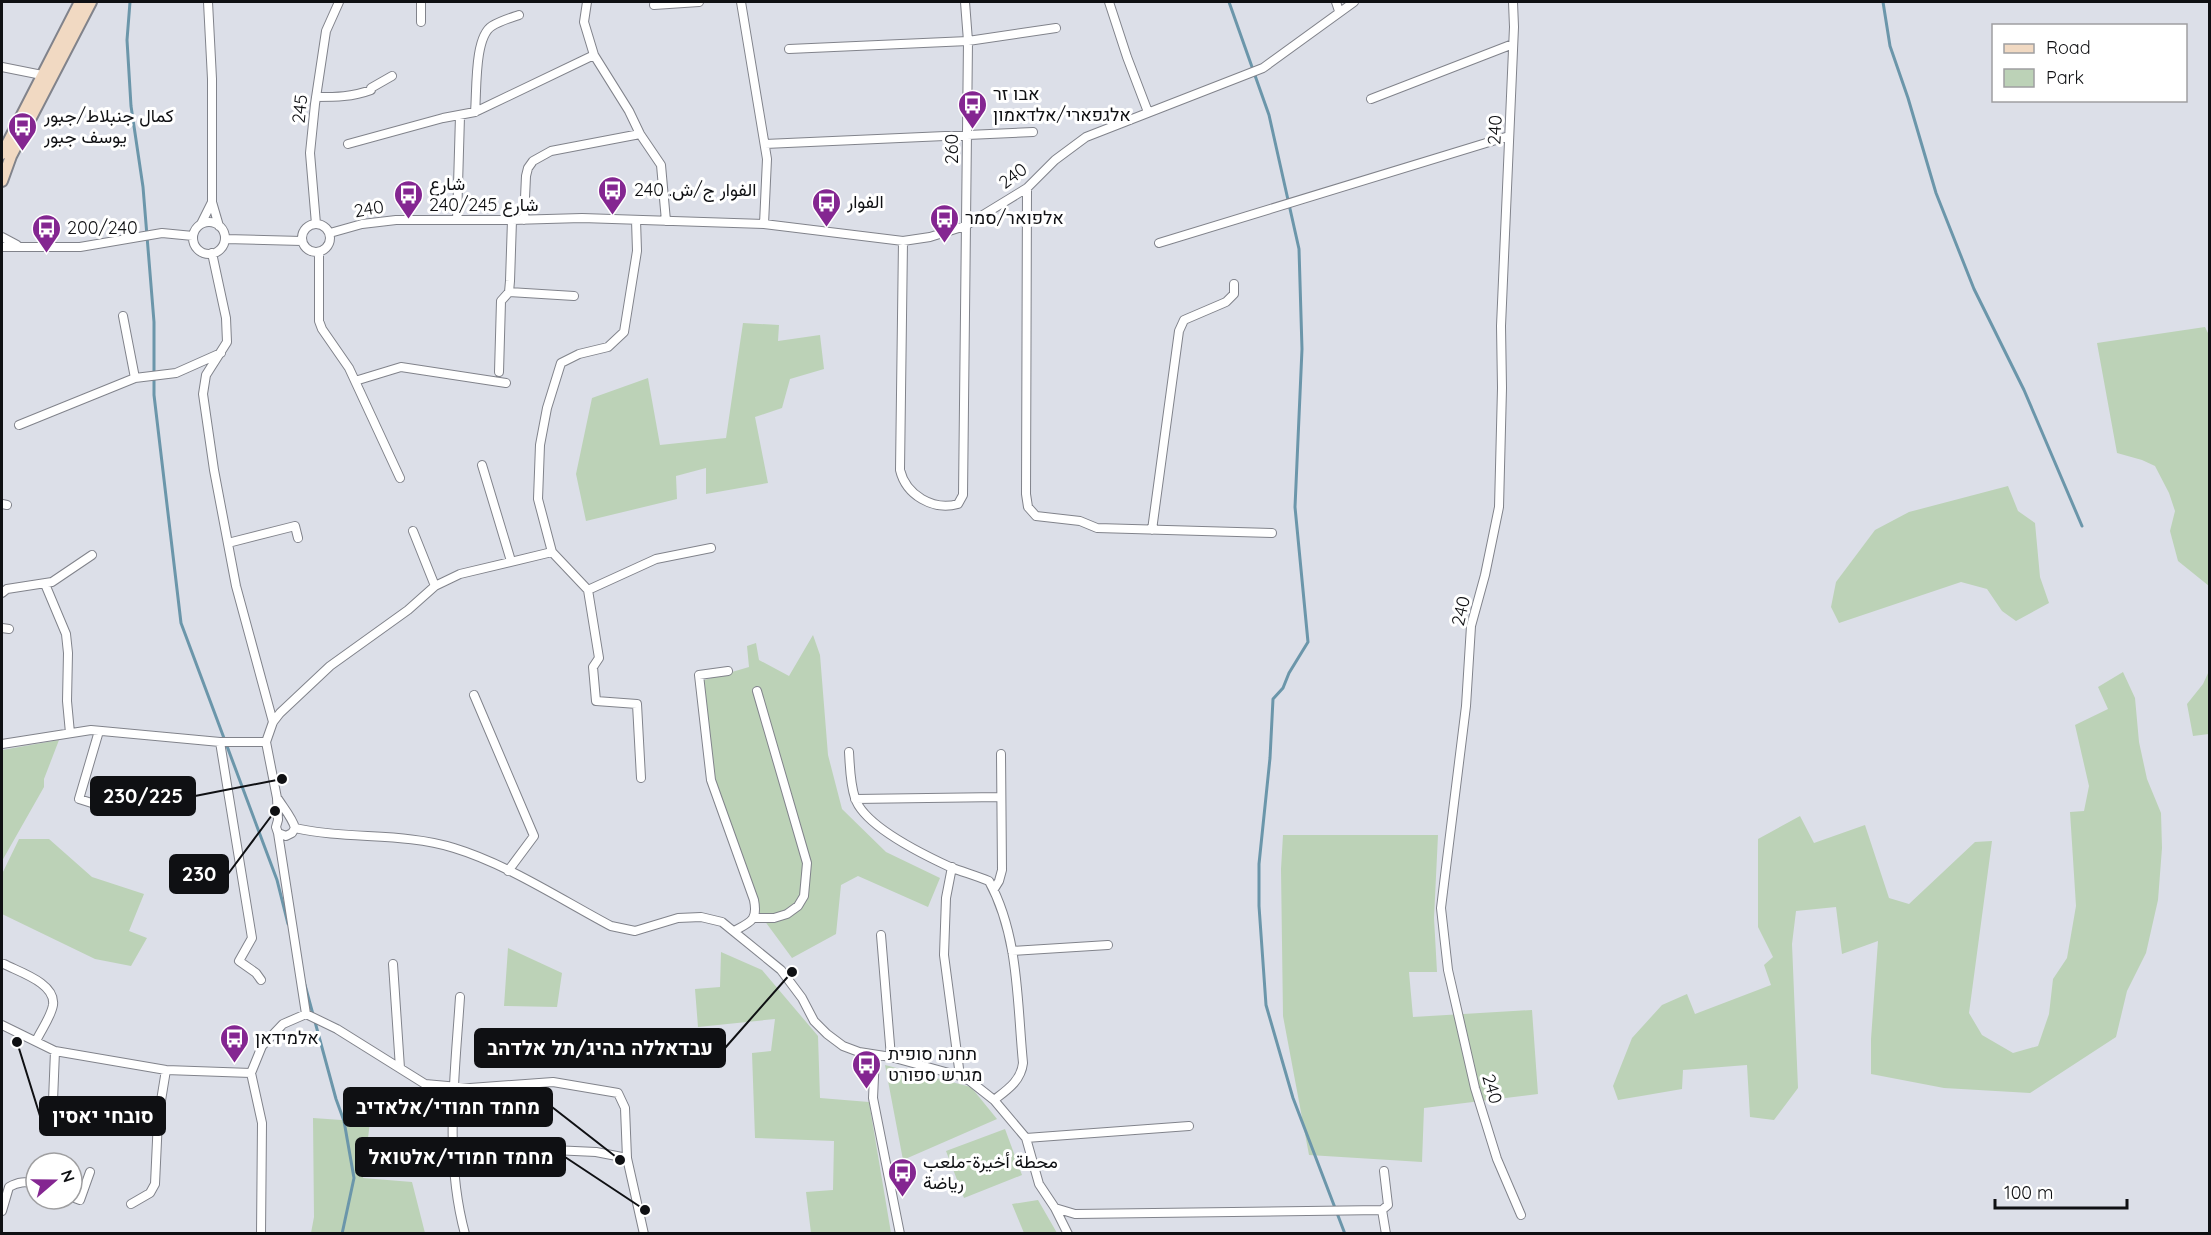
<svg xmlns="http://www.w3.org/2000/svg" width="2211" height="1235" font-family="Quicksand,Vazirmatn,Heebo,sans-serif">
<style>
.green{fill:#bcd2b7}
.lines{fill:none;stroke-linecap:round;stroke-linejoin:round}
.stream{stroke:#6b96aa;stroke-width:3}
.street-casing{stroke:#81838b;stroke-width:10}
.secondary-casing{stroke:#81838b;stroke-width:14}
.street{stroke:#fff;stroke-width:8}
.secondary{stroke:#f1d9c2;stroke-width:10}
.labels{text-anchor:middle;stroke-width:6;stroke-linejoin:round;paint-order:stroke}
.poi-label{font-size:18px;fill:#0f1013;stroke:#fff;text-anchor:start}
.street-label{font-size:18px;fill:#0f1013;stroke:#fff}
.leader{fill:none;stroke:#0f1013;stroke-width:2}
.callout-dot{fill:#0f1013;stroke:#fff;stroke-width:2}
.callout{fill:#0f1013;stroke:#0f1013;stroke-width:2}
.callout-label{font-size:20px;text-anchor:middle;font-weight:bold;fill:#fff}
</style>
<rect width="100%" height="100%" fill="#dcdfe8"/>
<!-- green -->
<path class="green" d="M743 323 779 325 778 341 820 335 824 369 790 379 782 408 755 417 768 483 706 494V468L676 476 677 499 586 521 576 474 592 398 648 378 660 445 726 438Z
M2205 327 2210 337 2209 586 2178 561 2170 531 2175 511 2169 493 2155 466 2142 460 2117 453 2097 343Z
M2008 486 2018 511 2035 523 2040 577 2049 603 2016 621 2002 611 1987 589 1961 582 1839 623 1831 607 1836 582 1875 530 1909 512Z
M813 635 820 655 828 755 842 809 886 852 940 878 928 907 858 876 841 885 836 934 792 958 761 916 710 772 701 681 749 667 747 646 756 643 759 660 789 676Z
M2209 671V734L2193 736 2187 704 2203 684Z
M2123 672 2135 698 2139 742 2147 779 2161 813 2162 848 2158 900 2146 953 2127 991 2116 1037 2030 1093 1944 1088 1871 1074V1039L1878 941 1842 954 1836 907 1796 911 1792 944 1798 1088 1774 1120 1750 1117 1747 1065 1683 1070 1682 1089 1618 1100 1613 1086 1632 1038 1662 1005 1687 994 1695 1014 1771 985 1764 965 1773 957 1758 927V839L1800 816 1814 843 1865 825 1889 898 1909 904 1975 842 1992 841 1969 1013 1982 1035 2013 1053 2038 1046 2049 1014 2053 979 2067 958 2076 906 2070 812 2084 811 2089 786 2075 725 2108 709 2098 687Z
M59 740 44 779V787L2 861V750Z
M1283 835H1438L1434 918 1437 972H1409L1413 1017 1532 1010 1538 1094 1424 1108 1422 1162 1309 1155 1283 1016 1281 869Z
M19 839H49L92 877 144 894 129 931 147 938 131 966 95 959 2 914V874Z
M508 948 562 973 557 1007 504 1006Z
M721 952 762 970 818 1036 820 1098 869 1102 891 1233H811L806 1192 833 1190 834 1141 755 1138 752 1053 771 1051 775 1019 698 1027 695 989 720 987Z
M885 1065 971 1087 997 1119 903 1160Z
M313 1118 370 1122 363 1178 412 1182 425 1233H311L314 1217Z
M1005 1129 1022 1175 964 1198 946 1151Z
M1038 1200 1057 1233H1024L1012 1204Z"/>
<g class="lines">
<!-- stream -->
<path class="stream" d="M130 2 127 40 131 106 143 187 154 322V395L181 623 277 880 288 924
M1229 2 1269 115 1299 249 1302 349 1295 507 1308 642 1289 673 1283 688 1273 699 1270 758 1259 864V906L1266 1005 1293 1098 1345 1234
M1883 2 1890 46 1908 98 1936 193 1974 289 2024 390 2082 526
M305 985 336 1099 344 1121 354 1178 342 1234"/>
<defs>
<path id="street" d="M208 2 212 79V202
M587 2 584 22 594 55 629 111 640 134 661 165 666 221
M741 2 767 159 764 224
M1109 2 1127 57 1148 112
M1336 2 1339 11
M1513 2 1514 27 1501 326 1502 388 1499 507 1485 575 1471 626 1466 706 1441 908 1448 970 1475 1088 1497 1159 1521 1215
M654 5 699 2
M421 22V2
M789 49 968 41 1056 28
M2 67 42 75
M316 97C336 97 352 97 371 90V88L392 76
M1371 99 1513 44
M475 112C477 91 474 37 492 26 500 21 510 18 519 15
M348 144 443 118 475 112 594 55
M765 144 1033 132
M1027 188 1026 494 1028 507 1036 516 1080 521 1097 528 1272 533
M457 220 460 116
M524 220 526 176 528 168 533 161 551 151 640 134
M636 220 637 251 624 332 608 347 579 354 561 363 547 408 540 445 538 499 552 552 588 590 656 559 711 548
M193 238a16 16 0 1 1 32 0a16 16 0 1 1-32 0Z
M302 238a14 14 0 1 1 28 0a14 14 0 1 1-28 0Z
M201 224 212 202 219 226
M316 224 310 153 315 104 326 31 339 2
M330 233 362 224 396 220H512L582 218 764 224 903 241 930 237 965 226 1027 188 1055 160 1086 137 1263 68 1354 2
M2 237 17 245
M225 239 302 241
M903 241 900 470C906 495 933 511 958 504L963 495 968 41 965 2
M1159 243 1509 136
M2 247H80L162 233 193 236
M319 252V321L322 329 349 368 400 478
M212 253 226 318 227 342 206 375 203 394 214 470 236 586 273 722
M509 292 574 296
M123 316 135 378
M499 372 501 301 509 292 510 281 512 220
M355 381 401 367 506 383
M19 425 135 378 176 373 221 353
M482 465 511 561
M2 504 7 505
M1152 530 1179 331 1184 320 1226 302 1234 294V284
M413 531 435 586
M228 543 295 526 298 538
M45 584 66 634 68 653 67 701 70 733
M588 590 599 658 593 667 596 701 637 704 641 778
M2 593 7 589 52 582 92 555
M2 628 9 629
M728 671 699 675 711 780 754 900C758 920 751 922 734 931
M474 695 534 836 508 871
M99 731 79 799 117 811
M220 742 252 938 239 961 256 973 261 980
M2 744 91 730 220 742H266
M849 752C850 767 850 783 855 798 864 826 924 855 950 867 963 872 977 876 989 881 1019 936 1017 1002 1023 1063 1021 1081 1007 1090 994 1100
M278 799C283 807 293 819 295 828
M855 799 1000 797
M295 828C347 840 403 832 454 848 507 864 562 900 611 926L635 931 678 918 701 917 722 922 781 970 802 998 814 1021 827 1034 843 1046 859 1052 891 1057 960 1076 970 1081 994 1100 1026 1138 1039 1184 1055 1208 1075 1214 1382 1210
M295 828 292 833 286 836 278 833 276 827 278 820 277 798 266 742 273 722 280 713 330 666 408 610 435 586 460 574 552 552
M278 833 306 1014
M952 867 946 898 944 955 960 1076
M994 889 999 881 1002 870 1001 754
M754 918H774L787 914 798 906 804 896 807 863 757 691
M881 935 891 1057
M1012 951 1108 945
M4 964C19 972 56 983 53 1005 51 1017 41 1030 36 1041
M393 964 400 1068
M460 997C455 1075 444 1157 465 1234
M2 1025 55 1051 166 1070 251 1073 262 1046 283 1024 306 1014 337 1029 425 1084 470 1088 553 1082 618 1093 625 1108 627 1158 644 1234
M875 1056 873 1098 900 1234
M251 1073 262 1123 261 1234
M53 1101 55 1051
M1026 1138 1189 1126
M553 1150 596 1152 627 1158
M1384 1171 1388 1205 1382 1210 1386 1234
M72 1197 80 1200 90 1172
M131 1204 150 1193 155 1184 158 1119 166 1070
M1055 1208 1068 1234
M2 1211 9 1187C18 1182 25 1181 36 1184"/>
<path id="secondary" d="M2 154 80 2
M2 181 11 156 91 2"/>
</defs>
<!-- street casing -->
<use href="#street" class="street-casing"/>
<!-- secondary casing -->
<use href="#secondary" class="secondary-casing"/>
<!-- street -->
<use href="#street" class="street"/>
<!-- secondary -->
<use href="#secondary" class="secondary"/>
</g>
<!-- icons -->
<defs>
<symbol id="bus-pin" viewBox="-11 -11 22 30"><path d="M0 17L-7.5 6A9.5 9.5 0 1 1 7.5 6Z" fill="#842691" stroke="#fff"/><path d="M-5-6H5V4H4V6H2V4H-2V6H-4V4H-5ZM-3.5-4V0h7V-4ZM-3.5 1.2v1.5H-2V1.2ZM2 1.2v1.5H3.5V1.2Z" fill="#fff"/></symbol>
</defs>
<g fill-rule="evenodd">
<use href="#bus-pin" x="956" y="88" width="33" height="45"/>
<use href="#bus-pin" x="6" y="110" width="33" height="45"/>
<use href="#bus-pin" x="596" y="174" width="33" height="45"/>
<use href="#bus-pin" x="392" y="178" width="33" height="45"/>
<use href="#bus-pin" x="810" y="186" width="33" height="45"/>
<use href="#bus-pin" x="928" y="202" width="33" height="45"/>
<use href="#bus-pin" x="30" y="212" width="33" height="45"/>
<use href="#bus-pin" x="218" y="1022" width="33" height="45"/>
<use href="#bus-pin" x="850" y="1048" width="33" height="45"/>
<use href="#bus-pin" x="886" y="1156" width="33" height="45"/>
</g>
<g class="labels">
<!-- poi labels -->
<g class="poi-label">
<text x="993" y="100">אבו זר<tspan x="993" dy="21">אלגפארי/אלדאמון</tspan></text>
<text x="44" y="122">كمال جنبلاط/جبور<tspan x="44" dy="21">يوسف جبور</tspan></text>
<text x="429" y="190">شارع<tspan x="429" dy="21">240/شارع 245</tspan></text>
<text x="634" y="196">الفوار ج/ش. 240</text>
<text x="847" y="208">الفوار</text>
<text x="965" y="224">אלפואר/סמר</text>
<text x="67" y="234">200/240</text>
<text x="255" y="1044">אלמידאן</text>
<text x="888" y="1060">תחנה סופית<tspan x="888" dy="21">מגרש ספורט</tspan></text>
<text x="923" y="1168">محطة أخيرة-ملعب<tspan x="923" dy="21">رياضة</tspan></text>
</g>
<!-- street labels -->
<g class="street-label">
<text transform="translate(300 109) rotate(-84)" y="6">245</text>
<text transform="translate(1495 130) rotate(-87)" y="6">240</text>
<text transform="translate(952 149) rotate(-90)" y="6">260</text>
<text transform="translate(1013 176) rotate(-37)" y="6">240</text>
<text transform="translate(369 209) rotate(-10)" y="6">240</text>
<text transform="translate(1461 611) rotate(-77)" y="6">240</text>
<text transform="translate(1492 1089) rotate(74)" y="6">240</text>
</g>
</g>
<!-- callouts -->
<path class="leader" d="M282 779L195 796M275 811L228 874M792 972L725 1048M620 1160L552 1107M17 1042L40 1116M645 1210L565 1157"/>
<g class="callout-dot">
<circle cx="282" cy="779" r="6"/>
<circle cx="275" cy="811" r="6"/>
<circle cx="792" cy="972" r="6"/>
<circle cx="620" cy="1160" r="6"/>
<circle cx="17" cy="1042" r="6"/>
<circle cx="645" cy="1210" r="6"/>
</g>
<g class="callout">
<rect x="91" y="777" width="104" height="38" rx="6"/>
<rect x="170" y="855" width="58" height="38" rx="6"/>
<rect x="475" y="1029" width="250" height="38" rx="6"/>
<rect x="344" y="1088" width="208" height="38" rx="6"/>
<rect x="40" y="1097" width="125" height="38" rx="6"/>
<rect x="356" y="1138" width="209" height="38" rx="6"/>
</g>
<g class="callout-label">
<text x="143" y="803">230/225</text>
<text x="199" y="881">230</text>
<text x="600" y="1055">עבדאללה בהיג/תל אלדהב</text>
<text x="448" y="1114">מחמד חמודי/אלאדיב</text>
<text x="103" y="1123">סובחי יאסין</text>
<text x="461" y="1164">מחמד חמודי/אלטואל</text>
</g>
<!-- border -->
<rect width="2211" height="1235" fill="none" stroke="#0f1013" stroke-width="6"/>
<!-- legend -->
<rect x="1992" y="24" width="195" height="78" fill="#ffffff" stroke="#9f9fa1" stroke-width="1.5"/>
<rect x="2004" y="44" width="30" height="9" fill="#f1d9c2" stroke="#9f9fa1" stroke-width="1.5"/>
<text x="2046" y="54" font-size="18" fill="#0f1013">Road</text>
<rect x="2004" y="69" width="30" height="18" fill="#bcd2b7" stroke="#9f9fa1" stroke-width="1.5"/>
<text x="2046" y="84" font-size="18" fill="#0f1013">Park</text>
<!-- north arrow -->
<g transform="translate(54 1181) rotate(70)"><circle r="28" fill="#ffffff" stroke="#9f9fa1" stroke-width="1.5"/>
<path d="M0-4.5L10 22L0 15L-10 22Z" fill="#842691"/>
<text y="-9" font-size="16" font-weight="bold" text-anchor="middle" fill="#0f1013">N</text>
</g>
<!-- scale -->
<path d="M1995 1199v9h132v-9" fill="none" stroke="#0f1013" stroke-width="3"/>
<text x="2004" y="1199" font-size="18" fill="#0f1013" stroke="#ffffff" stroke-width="4.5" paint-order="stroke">100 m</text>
</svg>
